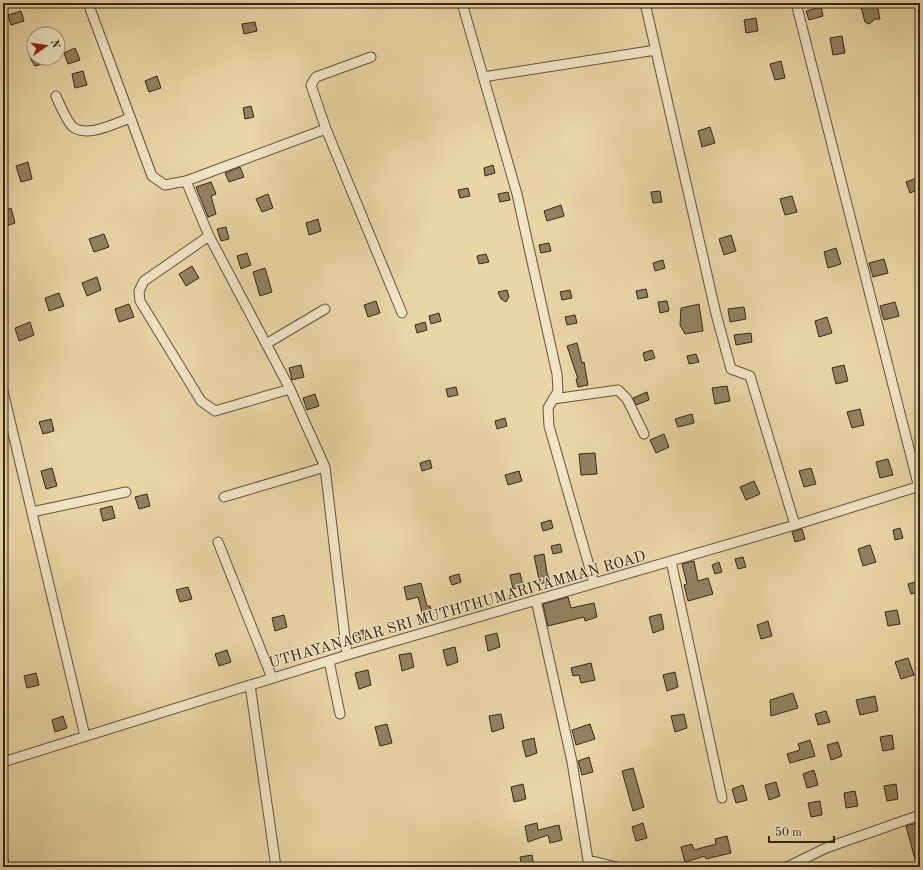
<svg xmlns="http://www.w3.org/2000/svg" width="923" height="870" font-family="'Old Standard TT',serif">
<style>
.building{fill:#948161;stroke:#372616}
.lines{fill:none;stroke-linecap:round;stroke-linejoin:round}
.minor-casing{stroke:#64523a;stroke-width:11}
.minor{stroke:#f1e4c5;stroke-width:9}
.labels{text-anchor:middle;stroke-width:3;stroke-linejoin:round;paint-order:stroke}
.street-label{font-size:15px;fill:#372616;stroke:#f1e4c5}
</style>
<rect width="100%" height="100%" fill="#ead5a6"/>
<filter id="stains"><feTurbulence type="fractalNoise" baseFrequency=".005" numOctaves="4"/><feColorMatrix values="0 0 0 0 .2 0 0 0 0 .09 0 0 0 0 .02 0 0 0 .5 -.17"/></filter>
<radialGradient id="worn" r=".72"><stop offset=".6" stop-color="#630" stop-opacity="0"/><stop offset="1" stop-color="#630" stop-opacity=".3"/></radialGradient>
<!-- building -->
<path class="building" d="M877 4 880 19H875L869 24 865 22 861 7Z
M821 7 823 16 809 20 806 11Z
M21 11 24 21 11 25 8 15Z
M756 18 758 31 746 33 744 20Z
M255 22 257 31 244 34 242 24Z
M842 36 845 53 833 55 830 38Z
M75 48 80 60 68 64 64 53Z
M30 58H57L58 60 35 66Z
M781 61 785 78 775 80 770 64Z
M83 71 87 85 75 88 72 74Z
M157 76 161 88 149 92 145 81Z
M251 106 254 117 245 119 243 108Z
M710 127 715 143 702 147 698 131Z
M28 162 32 179 21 182 16 166Z
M493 165 495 173 485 176 484 168Z
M240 167 244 177 229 182 225 173Z
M917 178 920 189 910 193 906 182Z
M211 182 216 194 211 196 216 214 208 217 196 187Z
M468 188 470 196 460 198 458 190Z
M660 191 662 202 653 203 651 192Z
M508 192 510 200 500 202 498 194Z
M268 194 273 208 262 212 256 199Z
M792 196 797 212 785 215 780 199Z
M561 205 564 216 547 221 544 211Z
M11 208 15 223 3 227V211Z
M318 219 321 231 309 235 306 223Z
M226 227 229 239 221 241 217 229Z
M104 234 109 247 94 252 89 239Z
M731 235 736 251 724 255 719 239Z
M549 243 551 251 541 253 539 245Z
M836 248 841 264 828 268 824 252Z
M247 253 251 265 241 269 237 256Z
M486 254 489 262 479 264 477 256Z
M884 259 888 273 873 277 869 263Z
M663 260 665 268 655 271 653 263Z
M192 266 199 278 186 286 179 274Z
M265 268 272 292 260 296 253 272Z
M97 277 101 290 87 296 82 283Z
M646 289 648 297 638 299 636 291Z
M507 290 509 297 506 302 501 299 498 292Z
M570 290 572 298 562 300 560 292Z
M59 293 64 306 49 311 45 298Z
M376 301 380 313 368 317 364 305Z
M667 301 669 311 660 313 658 302Z
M895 302 899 316 884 320 880 306Z
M129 304 134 317 119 322 115 309Z
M699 304 703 331 685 334 680 325 681 308Z
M744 307 746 319 730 322 728 309Z
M439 313 441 321 431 324 429 316Z
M575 315 577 323 567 325 565 317Z
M827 317 832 333 819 337 815 321Z
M30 322 34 335 19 341 15 328Z
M425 322 427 330 417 333 415 325Z
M751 333 752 342 736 345 734 335Z
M577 343 582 363 584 362 588 385 578 387 576 379H578L567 346Z
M652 350 655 358 645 361 643 353Z
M696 354 699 362 689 364 687 356Z
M301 365 304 377 292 380 289 368Z
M844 365 848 381 836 384 832 368Z
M727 386 730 401 715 404 712 388Z
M456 387 458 395 448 397 446 389Z
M647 392 649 400 636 405 633 398Z
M315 394 319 406 307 410 303 398Z
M860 409 864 425 852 428 847 412Z
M692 414 694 423 678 427 675 419Z
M505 418 507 426 497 429 495 421Z
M51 419 54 431 43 434 39 422Z
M664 434 669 447 656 453 650 440Z
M595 453 597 474 581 475 579 454Z
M888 459 893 475 880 478 876 462Z
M430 460 432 468 422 471 420 463Z
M52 468 57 486 46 489 41 471Z
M811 468 816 484 804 487 799 471Z
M519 471 522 481 508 485 505 475Z
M754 481 760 494 746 500 740 487Z
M147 494 150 506 139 509 135 497Z
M112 506 115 518 103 521 100 509Z
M551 520 553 528 543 531 541 523Z
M900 528 903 538 895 540 893 530Z
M802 529 805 539 795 542 792 532Z
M560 544 562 552 553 554 551 546Z
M870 545 876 562 863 566 858 549Z
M544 554 547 573 550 581 540 584 534 556Z
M743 557 746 567 738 569 735 559Z
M694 561 698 581 708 578 713 594 688 601 684 585 687 584 682 564Z
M719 562 722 572 715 574 712 565Z
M520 573 523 586 513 589 510 575Z
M459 574 461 582 452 585 449 577Z
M915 582 918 592 911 594 908 584Z
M421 583 427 606H430L432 613 423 616 418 597 407 600 404 587Z
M188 587 192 599 180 602 176 590Z
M568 597 571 608 594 603 597 617 585 621 584 617 548 626 543 604Z
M897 610 900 624 888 626 885 612Z
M661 614 664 629 653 633 649 617Z
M284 615 287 627 275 631 272 618Z
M768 621 772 636 761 639 757 625Z
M364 630 366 638 356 640 354 632Z
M497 633 500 647 488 651 485 636Z
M455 647 458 662 447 666 443 650Z
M227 650 231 662 219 666 215 654Z
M411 653 414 667 402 671 399 655Z
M908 658 914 675 901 679 895 662Z
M591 663 595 680 581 683 579 675 573 676 571 668Z
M368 670 371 685 359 689 355 673Z
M675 672 678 687 667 691 663 675Z
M36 673 39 685 27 688 24 676Z
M793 693 798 708 771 716 770 700Z
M875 696 878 711 860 715 856 700Z
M826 711 830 722 818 725 815 714Z
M501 714 504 728 492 732 489 716Z
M684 714 687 728 675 732 671 716Z
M63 716 67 728 55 732 52 720Z
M387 724 392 743 380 746 375 727Z
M590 724 595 739 576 745 572 730Z
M892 735 894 749 883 751 880 737Z
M534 738 537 753 526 757 522 741Z
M810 740 815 756 790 763 787 754 800 750 798 744Z
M838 742 842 756 831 760 827 745Z
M589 757 593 772 582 775 578 761Z
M633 768 644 807 633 811 622 771Z
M814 770 818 785 807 788 803 774Z
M776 782 780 796 769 800 765 785Z
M523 784 526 799 514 802 511 787Z
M896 784 898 799 887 801 884 786Z
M743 785 747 800 736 803 732 789Z
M855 791 858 806 846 808 844 793Z
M820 801 822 815 811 817 808 803Z
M920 822V867H917L906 826Z
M537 823 538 830 559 825 562 840 550 843 548 835 528 842 525 826Z
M643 823 647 838 636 841 632 827Z
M727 836 731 853 706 859 705 856 685 862 681 847 692 844 694 850 716 844 715 839Z
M532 855 534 867H522L520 857Z"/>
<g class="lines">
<defs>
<path id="minor" d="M88 3 152 176 165 185 186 181 209 236 290 389 325 467 347 655
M462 3 517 194 557 374 558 391 548 408 549 426 594 583
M645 3 716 314 731 369 750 376 795 525
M796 3 920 492
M483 77 656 50
M56 96C59 103 67 122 73 127 87 138 116 123 130 118
M326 129 402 313
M186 181 326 129 311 85 316 77 371 57
M209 236 144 281 139 291 140 301 201 401 215 411 290 389
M266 344 325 309
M3 391 85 736
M553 399 618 390 627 399 644 434
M224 497 325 467
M32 512 126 492
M218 542 272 678
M671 561 722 798
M536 600 572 762 588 860 617 867
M329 661 340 714
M250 685 276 867
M3 762 347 655 795 525 920 486
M3 860 5 867
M787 867 826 848 920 815"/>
</defs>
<!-- minor casing -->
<use href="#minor" class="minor-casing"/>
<!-- minor -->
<use href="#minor" class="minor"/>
</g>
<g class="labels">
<!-- street labels -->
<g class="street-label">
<text transform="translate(457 609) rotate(-16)" y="5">UTHAYANAGAR SRI MUTHTHUMARIYAMMAN ROAD</text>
</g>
</g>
<!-- margin -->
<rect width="923" height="870" fill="none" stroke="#ead5a6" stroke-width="16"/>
<rect x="4" y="4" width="915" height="862" fill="none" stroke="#372616" stroke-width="2"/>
<rect x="8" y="8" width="907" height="854" fill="none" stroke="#372616"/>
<!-- north arrow -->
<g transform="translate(46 46) rotate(77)"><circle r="19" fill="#f1e4c5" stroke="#a7987f"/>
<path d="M0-3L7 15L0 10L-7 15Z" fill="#8f2418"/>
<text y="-6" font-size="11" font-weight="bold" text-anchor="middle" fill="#372616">N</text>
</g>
<!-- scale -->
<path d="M769 836v6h65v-6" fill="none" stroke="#372616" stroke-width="2"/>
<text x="775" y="836" font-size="12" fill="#372616" stroke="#f1e4c5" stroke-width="3" paint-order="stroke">50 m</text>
<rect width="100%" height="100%" filter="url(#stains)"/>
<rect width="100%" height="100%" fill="url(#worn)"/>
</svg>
